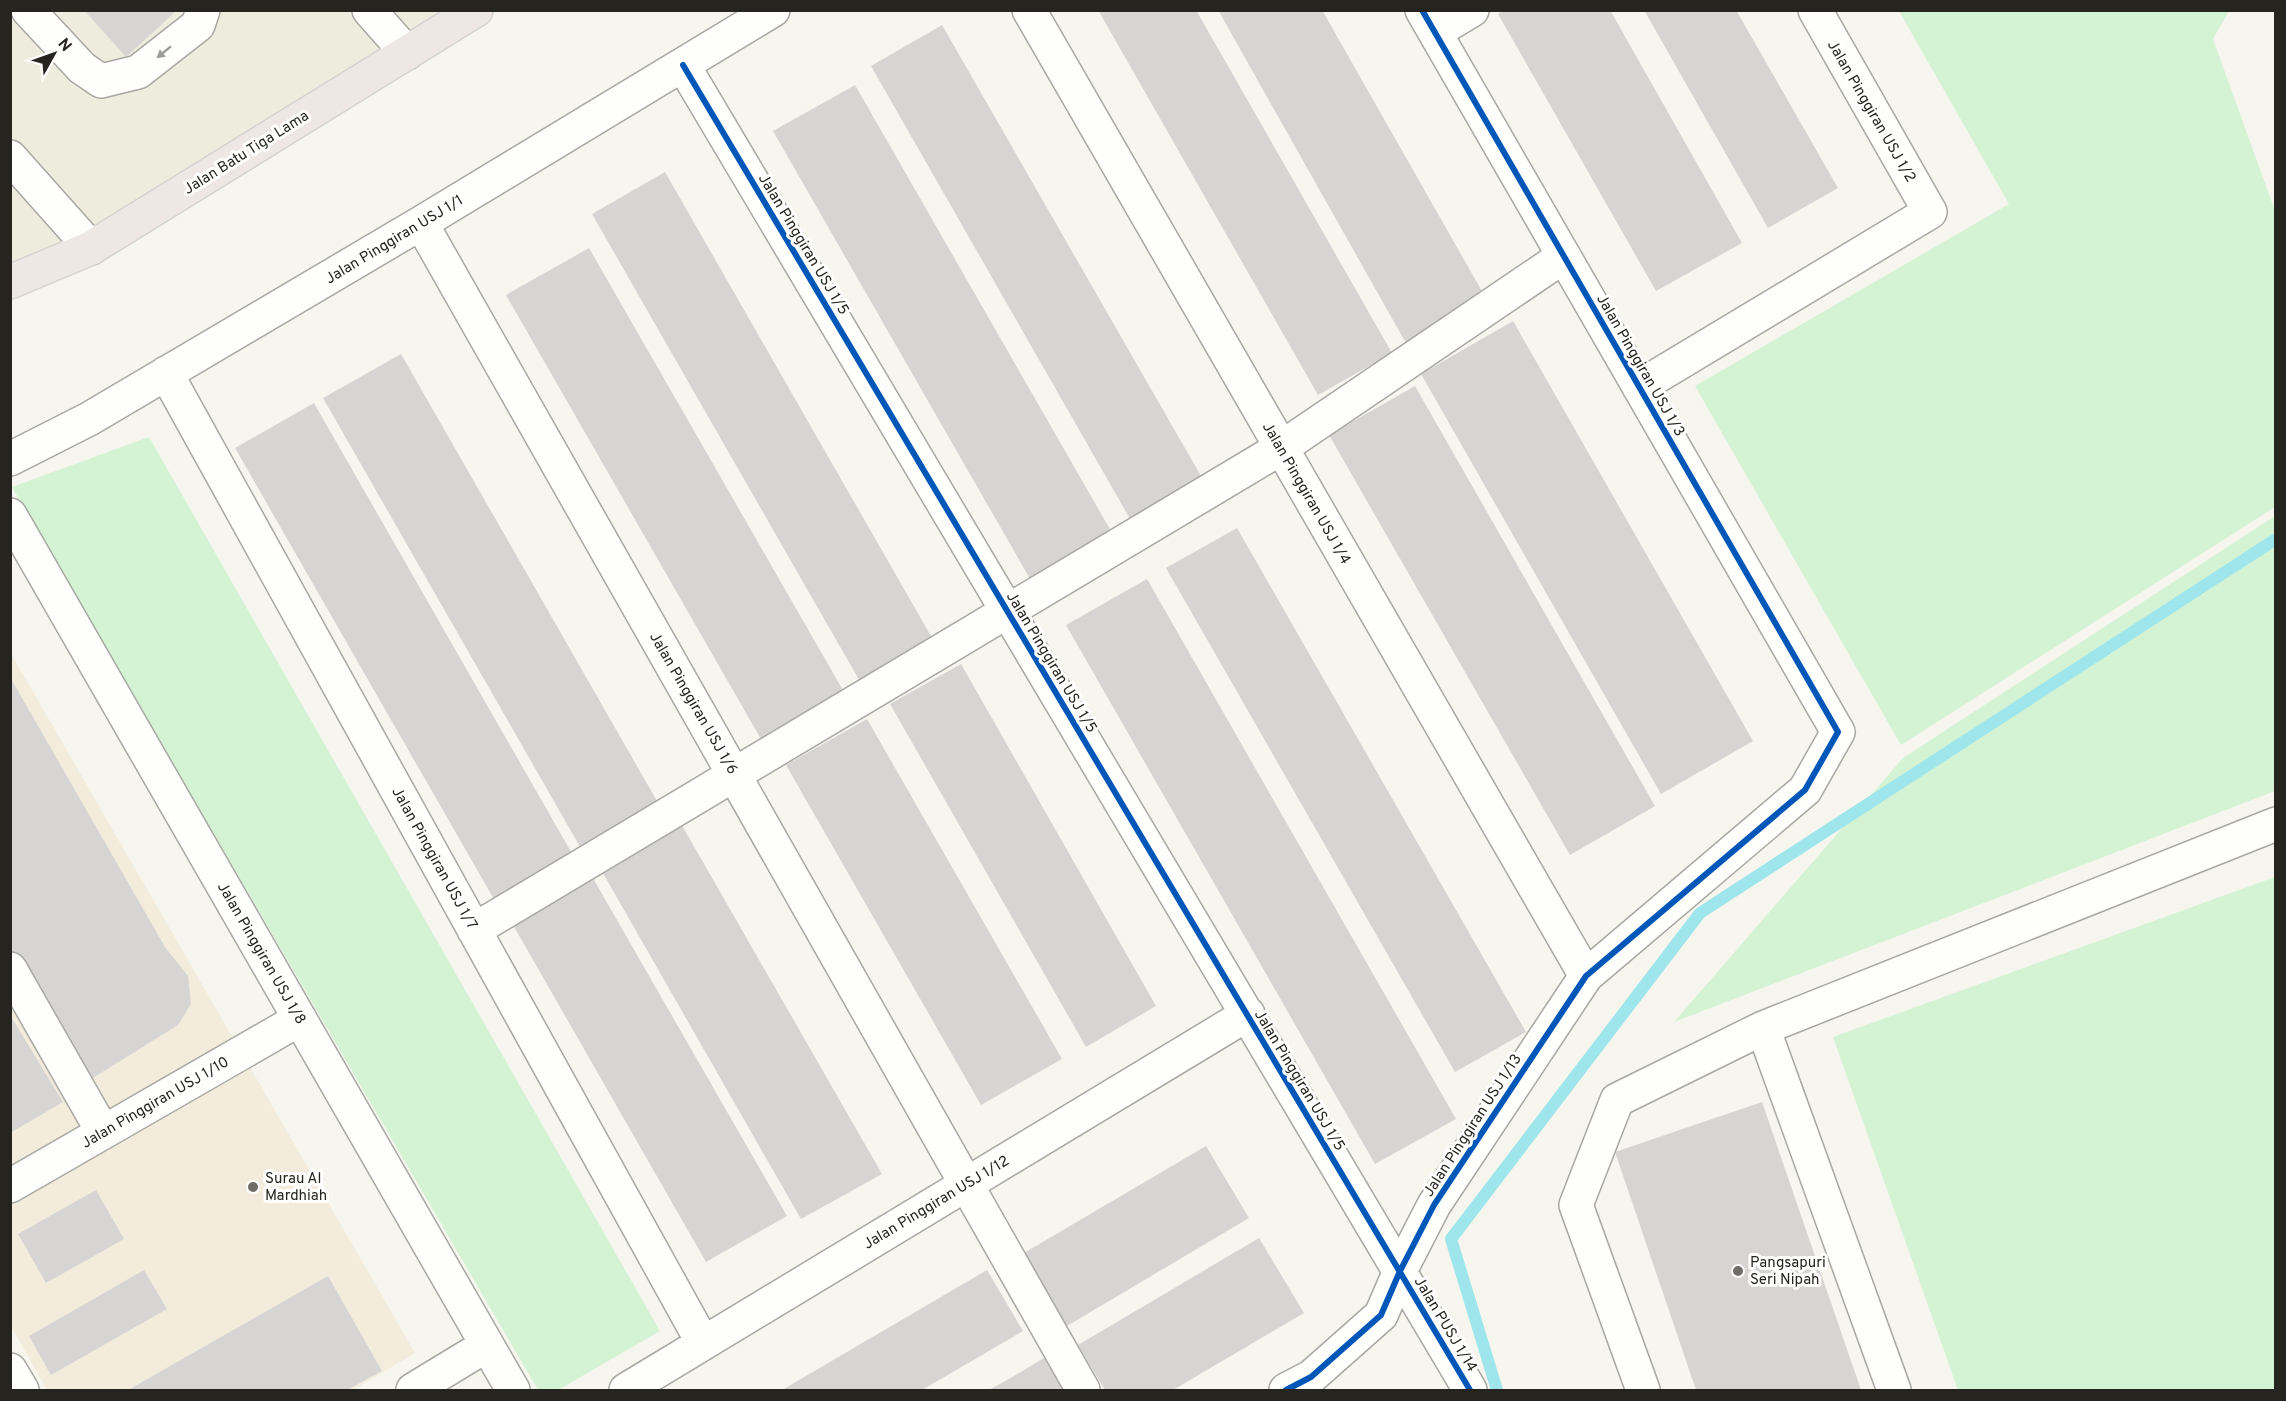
<svg xmlns="http://www.w3.org/2000/svg" width="2286" height="1401" font-family="Overpass,sans-serif">
<style>
.commercial{fill:#f3ecdd}
.built{fill:#eeecdd}
.green{fill:#d4f3d4}
.lines{fill:none;stroke-linecap:round;stroke-linejoin:round}
.stream{stroke:#9ee6ec;stroke-width:12}
.building{fill:#d7d5d3}
.minor-casing{stroke:#a8a8a3;stroke-width:36}
.major-casing{stroke:#d4d3d0;stroke-width:36}
.minor{stroke:#fefefc;stroke-width:33}
.major{stroke:#eee7e4;stroke-width:33}
.cycleway-casing{stroke:#fff;stroke-width:10}
.cycleway{stroke:#0057b8;stroke-width:6}
.oneway{fill:#9c9c99}
.poi-dot{fill:#6e6d67;stroke:#fff;stroke-width:2}
.labels{text-anchor:middle;stroke-width:6;stroke-linejoin:round;paint-order:stroke}
.street-label{font-size:15px;fill:#25241f;stroke:#fff}
.poi-label{font-size:15px;fill:#25241f;stroke:#fff;text-anchor:start}
</style>
<rect width="100%" height="100%" fill="#f6f5ee"/>
<!-- commercial -->
<path class="commercial" d="M10 652 415 1353 353 1390H47L11 1326Z"/>
<!-- built -->
<path class="built" d="M11 11H451L11 278Z"/>
<!-- green -->
<path class="green" d="M1899 11H2229L2213 39 2275 211V507L1901 745 1695 386 2009 204Z
M149 437 660 1331 558 1390H538L12 487Z
M2275 516V791L1674 1022 1903 758Z
M2275 877V1390H1958L1833 1037Z"/>
<g class="lines">
<!-- stream -->
<path class="stream" d="M1497 1390 1451 1239 1700 913 2276 539"/>
</g>
<!-- building -->
<path class="building" d="M84 10H172L174 13 126 57Z
M1098 10H1196L1392 353 1318 395Z
M1218 10H1322L1487 300 1407 345Z
M1504 10H1610L1742 243 1656 291 1498 14Z
M1644 10H1736L1838 188 1768 228Z
M942 25 1209 490 1137 531 871 66Z
M855 85 1115 538 1033 584 773 131Z
M665 172 939 650 866 692 592 214Z
M589 248 848 699 765 746 506 295Z
M1513 321 1753 741 1661 794 1421 374Z
M401 354 661 808 583 852 323 398Z
M1415 386 1655 806 1570 855 1329 435Z
M314 403 574 857 495 901 235 448Z
M1237 528 1526 1032 1455 1072 1166 568Z
M1147 579 1456 1119 1375 1164 1066 625Z
M961 664 1156 1006 1086 1047 890 704Z
M10 677 165 947 188 976 191 1004 178 1025 88 1081 10 946Z
M867 719 1062 1059 981 1105 786 765Z
M680 822 882 1174 801 1219 600 868Z
M590 873 787 1216 706 1262 509 918Z
M10 1015 63 1102 10 1133Z
M1762 1102 1861 1390H1696L1615 1152Z
M1206 1146 1249 1218 1067 1326 1024 1253Z
M96 1190 124 1239 46 1283 18 1234Z
M1259 1238 1304 1313 1173 1390H1105L1078 1345Z
M144 1270 167 1309 51 1375 29 1336Z
M987 1270 1023 1331 922 1390H782Z
M328 1276 382 1371 347 1390H128Z
M1044 1358 1063 1390H989L1014 1376Z"/>
<g class="lines">
<defs>
<path id="minor" d="M28 10 82 68 101 81 138 72 198 25 203 10
M369 10 407 53
M1029 10 1586 976
M1435 32 1472 10
M683 65 1470 1390
M10 157 91 248
M421 223 1083 1390
M166 373 703 1343
M1639 387 1930 212 1815 10
M10 459 89 419 421 223 773 10
M10 515 513 1390
M474 930 1281 448 1564 256
M10 969 103 1132
M1763 1028 2276 824
M10 1186 300 1019
M10 1370 22 1390
M413 1390 487 1345
M626 1390 1248 1014
M1286 1390 1311 1377 1381 1315 1400 1271 1434 1205 1586 976 1805 790 1838 732 1422 10
M1643 1390 1576 1205 1617 1100 1763 1028 1894 1390"/>
<path id="major" d="M10 282 91 248 476 10"/>
</defs>
<!-- minor casing -->
<use href="#minor" class="minor-casing"/>
<!-- major casing -->
<use href="#major" class="major-casing"/>
<!-- minor -->
<use href="#minor" class="minor"/>
<!-- major -->
<use href="#major" class="major"/>
<defs>
<path id="cycleway" d="M683 65 1470 1390
M1286 1390 1311 1377 1381 1315 1400 1271 1434 1205 1586 976 1805 790 1838 732 1422 10"/>
</defs>
<!-- cycleway casing -->
<use href="#cycleway" class="cycleway-casing"/>
<!-- cycleway -->
<use href="#cycleway" class="cycleway"/>
</g>
<!-- one-way arrows -->
<defs><path id="oneway-solid" d="M-6-.8H1V-3.2L6.5 0L1 3.2V.8H-6Z" transform="scale(1.5)"/></defs>
<use class="oneway" href="#oneway-solid" transform="translate(164 52) rotate(141)"/>
<!-- markers -->
<g class="poi-dot">
<circle cx="253" cy="1187" r="6"/>
<circle cx="1738" cy="1271" r="6"/>
</g>
<g class="labels">
<!-- street labels -->
<g class="street-label">
<text transform="translate(1872 111) rotate(60)" y="5">Jalan Pinggiran USJ 1/2</text>
<text transform="translate(246 152) rotate(-32)" y="5">Jalan Batu Tiga Lama</text>
<text transform="translate(394 239) rotate(-31)" y="5">Jalan Pinggiran USJ 1/1</text>
<text transform="translate(804 244) rotate(59)" y="5">Jalan Pinggiran USJ 1/5</text>
<text transform="translate(1641 365) rotate(60)" y="5">Jalan Pinggiran USJ 1/3</text>
<text transform="translate(1307 493) rotate(60)" y="5">Jalan Pinggiran USJ 1/4</text>
<text transform="translate(1052 662) rotate(59)" y="5">Jalan Pinggiran USJ 1/5</text>
<text transform="translate(694 703) rotate(60)" y="5">Jalan Pinggiran USJ 1/6</text>
<text transform="translate(435 858) rotate(61)" y="5">Jalan Pinggiran USJ 1/7</text>
<text transform="translate(262 953) rotate(60)" y="5">Jalan Pinggiran USJ 1/8</text>
<text transform="translate(1300 1080) rotate(59)" y="5">Jalan Pinggiran USJ 1/5</text>
<text transform="translate(155 1102) rotate(-30)" y="5">Jalan Pinggiran USJ 1/10</text>
<text transform="translate(1472 1125) rotate(-57)" y="5">Jalan Pinggiran USJ 1/13</text>
<text transform="translate(936 1202) rotate(-31)" y="5">Jalan Pinggiran USJ 1/12</text>
<text transform="translate(1446 1324) rotate(59)" y="5">Jalan PUSJ 1/14</text>
</g>
<!-- poi labels -->
<g class="poi-label">
<text x="265" y="1183">Surau Al<tspan x="265" dy="17">Mardhiah</tspan></text>
<text x="1750" y="1267">Pangsapuri<tspan x="1750" dy="17">Seri Nipah</tspan></text>
</g>
</g>
<!-- border -->
<rect width="2286" height="1401" fill="none" stroke="#25241f" stroke-width="24"/>
<!-- north arrow -->
<g transform="translate(54 54) rotate(50)" stroke="#ffffff" stroke-width="4.5" paint-order="stroke">
<path d="M0-4.5L10 22L0 15L-10 22Z" fill="#25241f"/>
<text y="-9" font-size="16" font-weight="bold" text-anchor="middle" fill="#25241f">N</text>
</g>
</svg>
